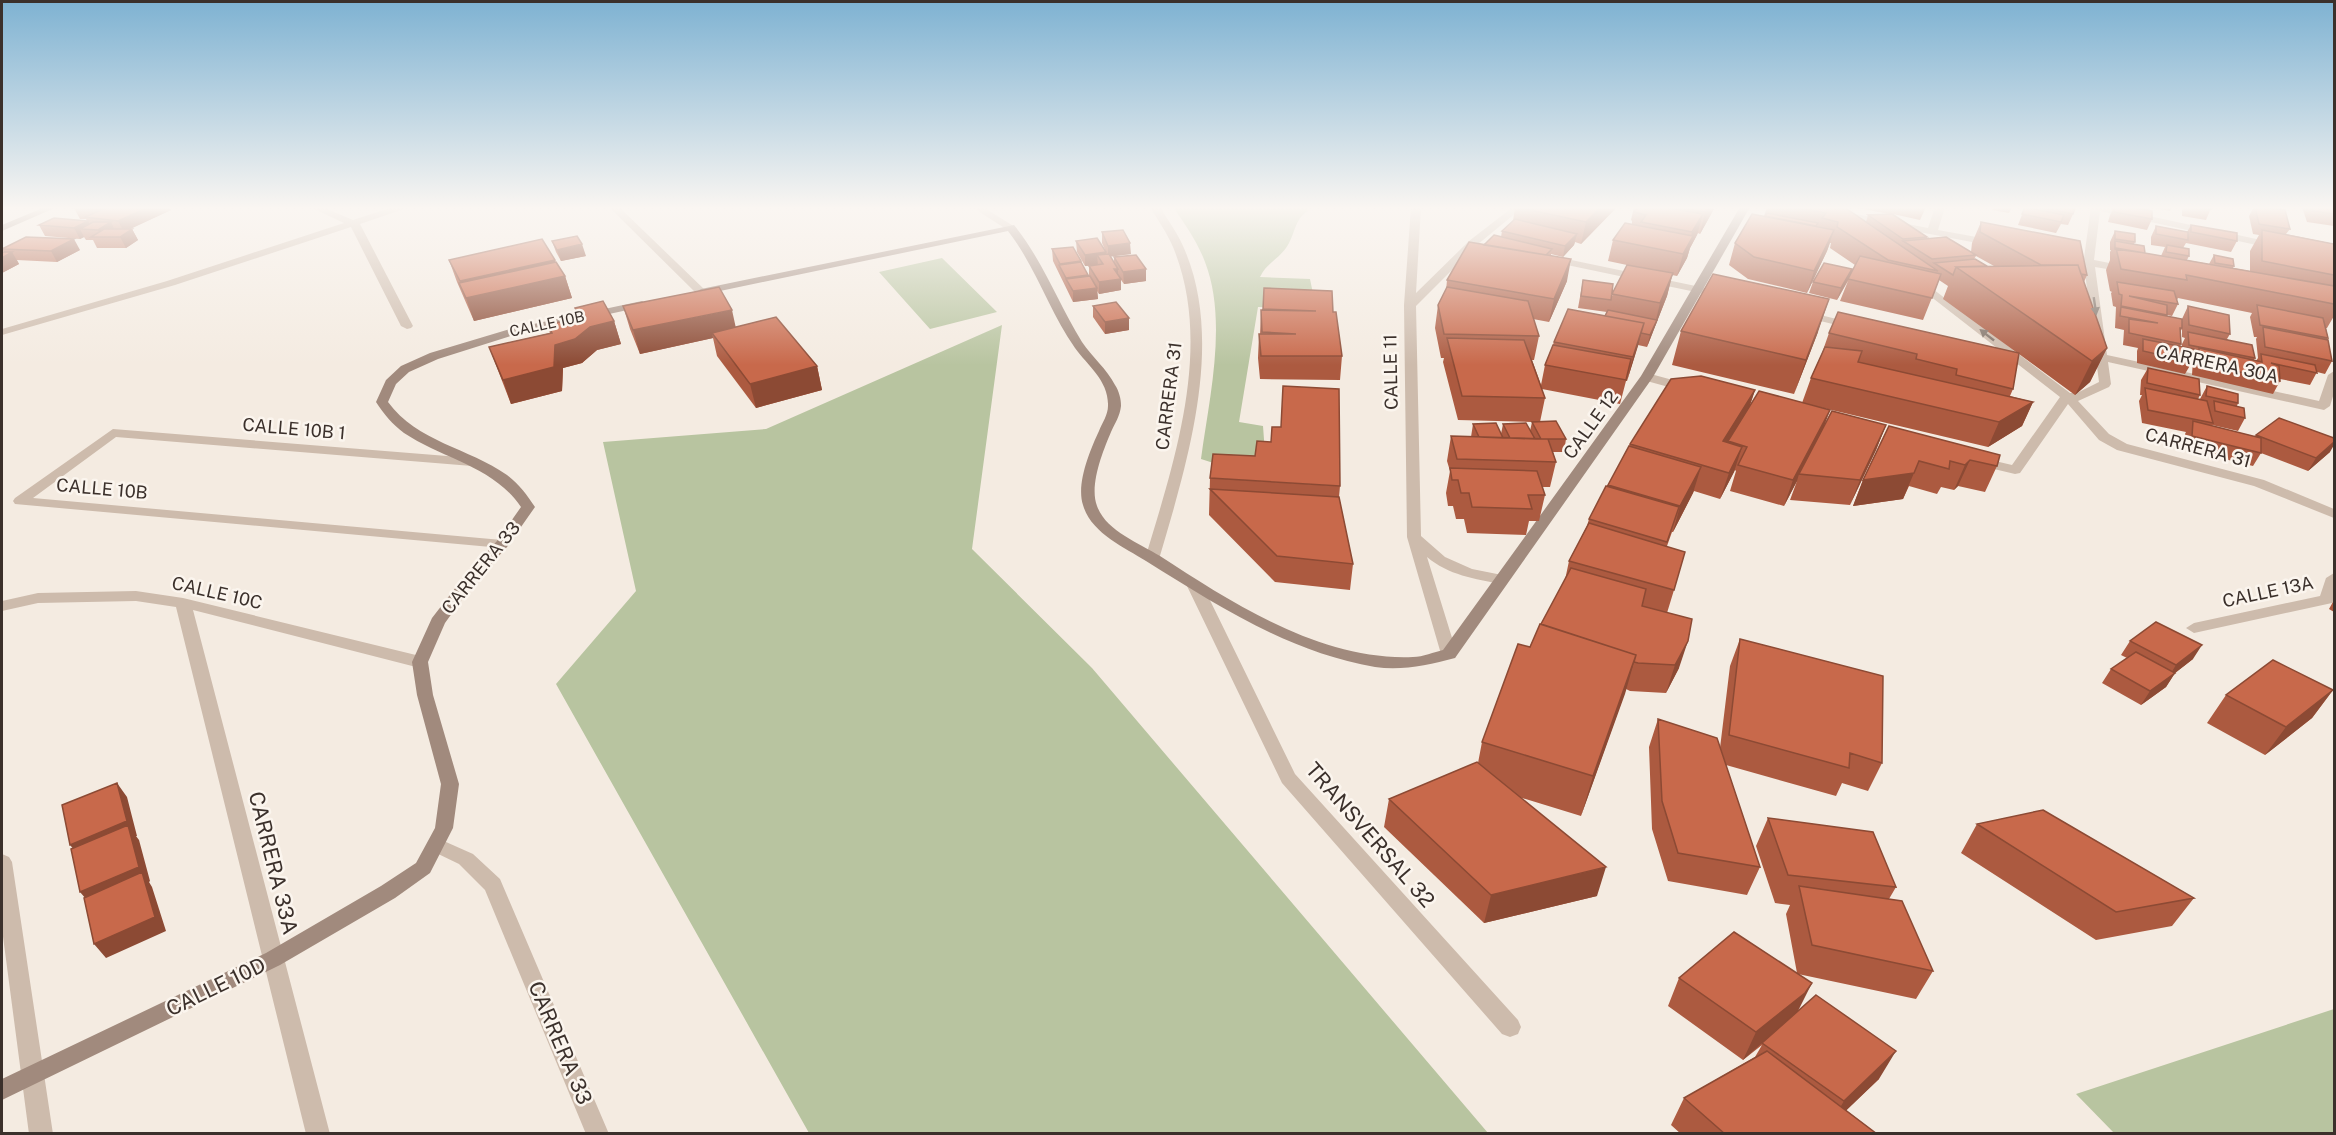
<svg xmlns="http://www.w3.org/2000/svg" width="2336" height="1135" font-family="'Public Sans',sans-serif">
<style>
.green{fill:#b8c4a0}
.lines{fill:none;stroke-linecap:round;stroke-linejoin:round}
.street{fill:#cdbbac;fill-rule:evenodd}
.secondary{fill:#a18a7d;fill-rule:evenodd}
.wall{fill:#ac5a40;fill-rule:evenodd}
.shaded-wall{fill:#8c4a34}
.building{fill:#c8694b;stroke:#8c4a34;stroke-width:1.5}
.oneway{fill:#7d6f65}
.labels{text-anchor:middle;stroke-width:5;stroke-linejoin:round;paint-order:stroke}
.far-street-label{font-size:15px;fill:#3b302b;stroke:#fbf5ee}
.street-label{font-size:18px;fill:#3b302b;stroke:#fbf5ee}
.near-street-label{font-size:21px;fill:#3b302b;stroke:#fbf5ee}
</style>
<rect width="100%" height="100%" fill="#f4ebe1"/>
<!-- green -->
<path class="green" d="M1173 207H1306L1308 211C1294 219 1295 236 1286 248 1277 260 1266 264 1260 277L1310 279 1316 308 1258 307 1239 422 1263 426 1265 453 1229 468 1201 459C1209 399 1228 321 1205 262 1198 243 1185 224 1173 207Z
M942 258 997 312 930 329 879 272Z
M1002 325 972 549 1092 668 1488 1133H809L556 684 636 591 603 442 766 429Z
M2334 1009V1133H2114L2076 1094Z"/>
<g class="lines">
<!-- street -->
<path class="street" d="M310 207H322L353 220 393 207H406L404 209 360 224 413 326 411 328 407 329 401 326 351 227 175 285 2 335V329L167 281 344 223Z
M609 207H619L705 290V294H697Z
M972 207H983L1015 227 1006 229Z
M1150 207H1160C1167 219 1177 232 1183 246 1226 341 1187 464 1159 559L1152 564 1145 559C1174 462 1214 346 1173 247 1167 233 1158 220 1150 207Z
M1411 207H1421L1416 293 1469 241 1513 207H1523L1477 245 1416 306 1421 536 1445 557 1472 569 1507 576 1510 579 1502 584C1475 579 1448 575 1427 557L1457 654 1455 658H1443L1441 654 1407 537 1404 305Z
M1935 207H1945L1938 230 1993 240 1998 243 1993 246 1840 217 1835 214 1840 211 1928 228Z
M2091 207H2107L2275 243 2280 246 2275 249 2100 211 2094 260 2125 266 2130 269 2125 272 2095 267 2107 355 2319 401 2328 375 2334 371V393L2330 406 2324 410 2108 362 2111 384 2109 387 2078 401 2109 434 2127 444 2264 480 2334 509V518L2254 486 2117 450 2099 440 2068 404 2020 473 2015 474 1973 464 1971 461 1973 458 1978 457 2012 465 2060 397 1912 282 1913 280H1921L2070 393H2077L2099 382 2084 265 2061 258 2066 255 2084 258Z
M1552 256 1710 289 1715 292 1710 295 1548 261 1547 259Z
M1804 311 1857 324 1859 326 1853 329 1800 316 1798 314Z
M1647 373 1691 385 1693 388 1687 392 1643 380V374Z
M113 429 472 458 479 462 472 466 116 437 33 498 502 540 509 544 502 548 15 504 13 501 15 498Z
M2334 573V600L2332 603 2194 633 2186 628 2194 623 2320 596 2326 578Z
M1195 581 1203 586 1295 774 1518 1020 1521 1027 1518 1034 1510 1037 1502 1034 1282 783 1187 586Z
M136 591 183 598 420 656 426 658 428 662 426 666 420 668 193 610 330 1134H306L176 607 136 601 38 603 2 611V601L38 593Z
M437 838 473 854 500 879 609 1134H586L485 890 459 864 430 850 427 845 430 840Z
M2 854 9 857 12 862 53 1134H29L2 929Z"/>
<!-- secondary -->
<path class="secondary" d="M45 207H57L2 231V225Z
M1740 207H1750L1653 377 1455 658C1428 665 1402 671 1375 667 1289 652 1218 606 1146 561 1124 547 1091 533 1083 505 1076 484 1090 450 1099 431 1102 423 1108 415 1108 406 1109 381 1088 366 1075 348 1049 311 1036 267 1008 231L701 295 696 292 701 289 1014 225C1043 261 1058 303 1082 342 1092 357 1107 369 1115 385 1119 391 1121 399 1121 406 1120 416 1115 423 1111 432 1103 451 1089 485 1097 506 1106 531 1139 543 1160 556 1234 604 1321 661 1413 657 1423 657 1434 652 1443 650L1641 376Z
M642 301 648 304 646 306 517 334 438 359 409 372 396 384 388 402C417 442 469 448 507 475 519 484 527 495 535 507L507 547 473 584 445 623 428 662 433 695 459 784 453 828 430 873 395 898 280 965 2 1100V1079L266 953 381 886 416 863 435 828 441 784 417 695 412 662 432 618 463 578 497 541 521 507C493 466 443 459 404 433 392 424 384 414 376 402L386 380 401 366 430 353 510 329Z"/>
</g>
<!-- wall -->
<path class="wall" d="M1515 207H1617L1581 244 1575 242 1574 245 1563 257 1551 254V256L1567 281 1549 322 1533 319 1539 336 1534 360H1532L1541 385 1545 365 1554 342 1605 316 1607 312 1578 308 1583 280 1612 296 1627 265 1608 261 1613 240 1632 224V221L1631 220 1634 207H1715L1700 234 1698 233 1690 248 1687 258 1677 276 1672 275 1667 296 1647 347 1638 345 1627 381H1626L1620 404 1542 389 1545 398 1540 422 1566 439 1564 452H1553L1556 462 1550 487H1542L1545 495 1539 521H1529L1526 535 1467 533 1464 519H1456L1453 506H1448L1446 493 1450 471 1447 461 1451 436 1471 437 1473 424 1501 434 1503 424 1530 431 1532 422 1458 420 1443 362 1444 358H1441L1435 328 1438 305 1446 291 1447 280 1484 245 1501 237 1502 231 1513 221Z
M1767 207H1844L1866 222 1868 215 1889 214 1853 207H1926L1920 220 1893 214 1927 237V239L1971 252 1972 243 1981 222 2087 275 2084 282 2107 348 2090 382 2075 395 2019 354 2013 389 2010 396 2033 402 2022 426 1988 447 1802 403 1811 378 1822 353 1829 333 2016 352 1943 299 1948 286 1939 280 1923 320 1840 301 1848 281 1837 300 1809 293 1813 282 1852 269 1848 279 1855 265 1830 248 1831 243H1830L1827 251 1807 293 1748 279 1729 265 1735 243 1764 216ZM1976 256 1994 266H1987L1974 259Z
M1993 207H2012L2009 213 1992 210Z
M2025 207 2041 210 2043 207H2066L2073 214 2068 225 2061 224 2056 233 2018 225Z
M2114 207H2149L2148 210 2152 219 2147 230 2108 222 2110 215Z
M2155 207H2172L2170 211 2155 208Z
M2182 207H2214L2213 209 2211 208 2206 220 2182 216Z
M2254 207H2264L2290 229 2286 234 2334 244V284L2333 286 2334 287V316L2327 328H2326L2328 338 2327 340 2332 361 2325 374 2317 372 2310 385 2280 379V381L2273 394 2192 375 2193 359H2192V362L2185 374 2137 363V351L2138 348 2123 345 2124 330 2115 328 2116 307 2113 306 2111 293 2112 292 2110 291 2106 270 2110 260V252L2111 250H2110V242L2115 231 2135 242 2134 244 2145 253 2161 256 2165 247 2151 245V237L2156 226 2187 232 2191 225 2237 241 2231 252 2186 243 2183 248 2189 256 2187 260 2209 264 2214 255 2234 266 2233 268 2250 271V251L2259 235 2253 234 2249 216ZM2178 298 2252 313 2250 317 2254 337H2257L2256 339 2258 358 2256 361 2254 360 2255 358 2227 339 2230 334 2188 306 2182 319 2167 316V315L2172 316 2178 304 2177 300ZM2182 329V337L2185 338 2182 344V347H2180L2181 344 2180 332Z
M2302 207H2334V226L2307 222Z
M74 208 171 210 129 229H132L138 240 126 248H97L93 240H86L84 237 80 239 45 236 39 225 87 221 86 219H80Z
M1102 232 1131 254 1110 256 1114 263V257L1146 281 1124 284 1121 280V290L1099 294 1097 291 1098 299 1073 302 1053 261 1052 249 1081 261 1088 276H1089V266L1098 265 1085 266 1077 252 1076 241 1106 252 1102 243Z
M552 241 586 256 561 261 556 252Z
M2 249 80 250 57 262 17 260 19 264 2 273V252H4Z
M449 260 556 262 565 276 572 298 474 321 457 282Z
M1264 288 1333 312 1342 356 1340 380 1260 379 1258 358 1259 334H1260L1261 310H1263Z
M623 306 736 327 817 366 822 390 756 408 717 356 713 338 640 354 630 329Z
M1093 306 1129 330 1105 334 1093 317Z
M575 308 614 321 621 344 597 350 582 363 563 368 562 391 511 404 489 347 550 333 547 325 578 317Z
M1681 331 1818 332 1794 394 1672 365Z
M2148 368 2200 395 2198 399H2200L2207 386 2238 403 2237 406 2245 418 2238 431 2212 425 2211 426 2255 437 2256 435 2330 452 2308 471 2261 453 2253 466 2184 449 2185 434 2186 432 2142 423 2139 401 2142 395H2140L2141 380Z
M1755 390 1749 408 1823 430 1886 425 1876 450 1850 505 1790 500 1797 481 1784 506 1730 491 1736 471 1735 470 1720 499 1694 491 1673 532H1672L1667 546 1674 590 1667 613 1679 668 1666 693 1630 691 1626 689 1581 816 1519 797 1597 896 1484 923 1384 827 1389 799 1478 763 1482 742 1541 624 1565 580 1569 561 1587 526 1589 519 1608 486 1630 444Z
M1889 426 1997 466 1985 492 1958 486 1954 490 1941 487 1937 494 1909 486 1903 499 1853 506 1863 480Z
M1210 478 1340 486 1339 497 1353 564 1350 590 1275 582 1209 515Z
M2334 600V612L2329 609Z
M1740 639 1882 763 1868 791 1842 783 1836 796 1726 765 1760 867 1747 895 1668 881 1652 829 1649 747 1658 719 1720 748 1730 666Z
M2130 641 2193 659 2175 673 2166 687 2141 705 2102 683 2111 669 2127 658 2121 655Z
M2333 690 2312 718 2265 755 2207 723 2226 695Z
M1768 818 1896 887 1889 899 1933 971 1916 999 1798 974 1796 1013 1879 1079 1846 1110 1877 1134H1681L1671 1125 1684 1098 1755 1057 1762 1045 1743 1060 1668 1006 1679 978 1797 973 1786 914 1790 905 1775 903 1756 846Z
M1977 824 2194 898 2172 926 2096 940 1961 853Z"/>
<!-- shaded-wall -->
<path class="shaded-wall" d="M149 207H169L171 210 124 232 118 221Z
M1601 207H1617L1581 244 1586 222Z
M1709 207H1715L1700 234 1705 212Z
M1703 214 1697 235 1690 248 1687 258 1677 276 1683 254 1689 243 1692 232Z
M88 221 93 230 80 229 84 237 80 239 74 228Z
M111 222 116 233 102 237 98 230Z
M132 229 138 240 126 248 120 237Z
M1834 230 1827 251 1807 293 1814 271Z
M1577 234 1574 245 1563 257 1565 246Z
M74 239 80 250 57 262 51 251Z
M1130 243 1131 254 1108 257V246Z
M582 244 586 256 561 261 557 250Z
M12 252 19 264 2 273V258Z
M1106 252 1107 264 1097 255 1098 265 1085 266V255Z
M1571 259 1567 281 1549 322 1554 299Z
M555 260 561 277 565 276 572 298 474 321 460 281Z
M1114 269H1118V279H1121V290L1099 294V282Z
M1146 269V281L1124 284 1123 272Z
M1852 269 1848 280 1837 300 1841 288Z
M1673 273 1667 296 1647 347 1650 335 1655 324 1660 303Z
M1088 275V286L1066 279 1067 289 1066 278Z
M1097 288 1098 299 1073 302V291Z
M1829 299 1818 332 1794 394 1806 360Z
M732 310 737 333H712L713 338 640 354 633 330Z
M1129 318V330L1105 334V322Z
M614 321 621 344 597 350 582 363 563 368 562 391 511 404 503 380 555 345 590 327Z
M1644 323 1638 346 1627 381 1633 357Z
M2107 348 2090 382 2075 395 2092 361Z
M817 366 822 390 756 408 750 384Z
M1755 390 1747 414 1728 441 1726 450 1723 441Z
M2033 402 2022 426 1988 447 1999 422Z
M1830 410 1821 435 1799 474 1797 481 1784 506 1793 480Z
M1886 425 1876 450 1850 505 1860 480Z
M2334 442V445L2330 452 2308 471 2316 458Z
M1742 447 1734 472 1720 499 1729 473Z
M1970 460 1958 486 1954 490 1965 465Z
M1701 467 1693 493 1673 532 1680 506Z
M1914 473 1903 499 1853 506 1863 480Z
M1688 641 1679 668 1666 693 1675 665Z
M2202 645 2193 659 2175 673 2166 687 2141 705 2150 691 2168 678 2176 665Z
M1636 655 1625 694 1581 816 1593 776Z
M2333 690 2312 718 2265 755 2286 727Z
M117 783 127 797 137 836H136L139 840 150 881 149 882 152 887 166 931 106 958 94 944 92 906 80 892 82 859 70 845Z
M1606 867 1597 896 1484 923 1491 895Z
M1812 983 1798 1011 1790 1021 1762 1043 1743 1060 1756 1032Z
M1896 1051 1879 1079 1827 1129 1844 1101Z"/>
<!-- building -->
<path class="building" d="M77 207H104L98 210 74 208Z
M108 207H149L118 221 85 217Z
M1516 207H1601L1586 222Z
M1638 207H1665L1703 214 1692 232 1641 222 1646 215 1634 212Z
M1674 207H1709L1705 212Z
M1793 207H1844L1938 271 1888 260 1837 227 1838 222 1822 218 1826 213Z
M2025 207 2064 215 2061 222 2022 214Z
M2043 207H2066L2075 208 2073 214 2043 208Z
M2114 207H2130L2152 211V219L2114 212Z
M2195 207H2211V209Z
M2255 207H2264L2285 210 2290 229 2259 224Z
M2312 207H2334V214L2313 211Z
M1767 213 1818 223 1816 226 1765 216Z
M1752 214 1834 230 1814 271 1754 257 1735 243Z
M1892 214 1927 237 1903 239 1868 215Z
M54 218 88 221 74 228 39 225Z
M1515 219 1577 234 1565 246 1502 231Z
M93 222H111L98 230 80 229Z
M1981 222 2080 241 2087 275 2081 274 2078 265H2041L1980 232Z
M1625 223 1693 236 1683 254 1613 240Z
M2191 225 2237 233V241L2191 232Z
M2156 226 2188 232V240L2156 234Z
M104 229H132L120 237H91Z
M1123 230 1130 243 1108 246 1102 232Z
M2262 230 2334 244V275L2262 261Z
M2115 231 2135 234V242L2115 239Z
M1494 235 1552 249 1546 255 1484 245Z
M577 236 582 244 557 250 552 241Z
M26 237 74 239 51 251 2 249Z
M1946 237 1976 255 1932 259 1903 241Z
M1097 238 1106 252 1085 255 1076 241Z
M542 239 555 260 460 281 449 260Z
M2115 241 2144 246 2145 253 2115 249Z
M1469 242 1571 259 1554 299 1447 280Z
M2167 245 2189 249V256L2166 252Z
M1073 247 1081 261 1060 264 1052 249Z
M2116 248 2334 286V304L2186 275 2187 280 2121 269Z
M2 252H12L2 258Z
M1109 254 1118 269H1114L1121 279 1099 282 1089 266 1103 264 1097 255Z
M1136 255 1146 269 1123 272 1114 257Z
M2214 255 2233 259 2234 266 2215 263Z
M1860 256 1941 274 1932 298 1848 279Z
M1975 259 1987 266 1956 267 1953 275 1934 263Z
M556 262 565 276 466 298 459 283Z
M1081 262 1088 275 1066 278 1059 265Z
M1824 263 1852 269 1841 288 1813 282Z
M1627 265 1673 273 1660 303 1612 294Z
M2078 265 2107 348 2092 361 1956 267Z
M1713 274 1829 299 1806 360 1681 331Z
M1090 276 1097 288 1073 291 1066 279Z
M1583 280 1613 284 1611 300 1581 296Z
M2117 282 2174 291 2178 304 2129 296 2167 305V315L2121 306 2122 295 2119 294Z
M719 287 732 310 633 330 623 306Z
M1447 287 1528 301 1539 336 1444 334 1438 305Z
M1264 288 1332 291 1333 312H1336L1342 356H1261L1259 334H1296L1262 332 1261 310 1316 311 1263 309Z
M603 301 614 321 590 327 575 339 555 345 554 367 503 380 489 347 552 333 547 325 580 317 575 308Z
M1116 302 1129 318 1105 322 1093 306Z
M2257 305 2323 318 2328 338 2260 325Z
M2188 306 2229 315 2230 334 2189 325Z
M2121 307 2182 319V328H2180L2181 344 2129 333V319L2158 323 2120 316Z
M1568 309 1644 323 1633 357 1554 342Z
M1608 310 1657 320 1650 335 1641 333 1644 323 1605 316Z
M1838 312 2019 353 2013 389 1956 375 1957 369 1916 359 1917 354 1829 333Z
M776 317 817 366 750 384 712 333Z
M2263 327 2328 340 2332 361 2265 347Z
M2188 332 2252 345 2255 358 2189 345Z
M1447 338 1524 340 1545 398 1462 396Z
M2143 339 2194 349 2192 362 2143 351Z
M1553 345 1631 359 1626 380 1545 365Z
M1825 347 1862 351 1858 362 2033 402 1999 422 1811 378Z
M2199 348 2262 362 2261 354 2315 365 2317 373 2271 363 2279 366 2280 381 2199 363Z
M2148 368 2199 379 2200 395 2147 383Z
M1701 376 1755 390 1723 441 1742 447 1729 473 1630 444 1671 379Z
M1283 386 1339 389 1340 486 1210 478 1213 454 1255 456 1257 441 1271 442 1272 427H1281Z
M2207 386 2238 394V403L2206 396Z
M2145 388 2207 401 2213 423 2148 410Z
M1759 391 1830 410 1793 480 1738 465 1747 447 1728 441Z
M2214 401 2244 408 2245 418 2215 411Z
M1832 411 1886 425 1860 480 1799 474Z
M2279 418 2334 438V442L2316 458 2256 435Z
M1556 421 1566 439H1541L1532 422Z
M2193 421 2261 438V453L2192 436Z
M1496 423 1503 438 1479 437 1473 424Z
M1526 423 1535 439 1510 438 1503 424Z
M1889 426 2000 455 1997 466 1970 460 1965 465 1950 461 1949 469 1919 461 1914 473 1863 480Z
M1451 436 1548 439 1556 462 1457 459Z
M1629 446 1701 467 1680 506 1608 485Z
M1450 468 1537 471 1545 495H1528L1532 509 1472 507 1469 493H1461L1458 480H1452Z
M1606 486 1679 507 1667 542 1589 519Z
M1210 489 1339 497 1353 564 1277 556Z
M1589 523 1685 552 1674 590 1569 561Z
M1571 568 1646 589 1642 606 1692 619 1688 641 1675 665 1638 663 1634 662 1636 655 1541 624Z
M2156 622 2202 645 2176 665 2130 641Z
M1540 624 1636 655 1593 776 1482 742 1518 644 1530 647Z
M1740 639 1883 676 1882 763 1850 753 1849 768 1729 735Z
M2136 652 2175 673 2150 691 2111 669Z
M2273 660 2333 690 2286 727 2226 695Z
M1658 719 1717 738 1760 867 1678 853 1662 801Z
M1477 762 1606 867 1491 895 1389 799Z
M117 783 127 821 70 845 62 805Z
M2043 810 2194 898 2116 912 1977 824Z
M1768 818 1873 832 1896 887 1788 875Z
M128 825 139 867 80 892 71 849Z
M142 872 155 917 94 944 84 898Z
M1799 886 1902 901 1933 971 1812 945Z
M1734 932 1812 983 1805 993 1756 1032 1679 978Z
M1816 995 1896 1051 1844 1101 1762 1043Z
M1767 1051 1877 1134H1725L1684 1098Z"/>
<!-- one-way arrows -->
<defs><path id="oneway-solid" d="M-6-.8H1V-3.2L6.5 0L1 3.2V.8H-6Z" transform="scale(1.5)"/></defs>
<g class="oneway">
<use href="#oneway-solid" transform="translate(2095 306) rotate(82)"/>
<use href="#oneway-solid" transform="translate(1987 335) rotate(-142)"/>
</g>
<!-- sky -->
<linearGradient id="sky" x2="0" y2="1"><stop stop-color="#7eb2d2"/><stop offset="0.57" stop-color="#faf6f2"/><stop offset="1" stop-color="#faf6f2" stop-opacity="0"/></linearGradient>
<rect width="2336" height="365" fill="url(#sky)"/>
<g class="labels">
<!-- far-street labels -->
<g class="far-street-label">
<text transform="translate(547 324) rotate(-12)" y="5">CALLE 10B</text>
</g>
<!-- street labels -->
<g class="street-label">
<text transform="translate(2217 364) rotate(12)" y="6">CARRERA 30A</text>
<text transform="translate(1391 372) rotate(-91)" y="6">CALLE 11</text>
<text transform="translate(1169 396) rotate(-83)" y="6">CARRERA 31</text>
<text transform="translate(1591 425) rotate(-54)" y="6">CALLE 12</text>
<text transform="translate(294 429) rotate(5)" y="6">CALLE 10B 1</text>
<text transform="translate(2198 448) rotate(15)" y="6">CARRERA 31</text>
<text transform="translate(102 489) rotate(5)" y="6">CALLE 10B</text>
<text transform="translate(481 568) rotate(-51)" y="6">CARRERA 33</text>
<text transform="translate(2268 592) rotate(-12)" y="6">CALLE 13A</text>
<text transform="translate(217 593) rotate(13)" y="6">CALLE 10C</text>
</g>
<!-- near-street labels -->
<g class="near-street-label">
<text transform="translate(1370 835) rotate(49)" y="7">TRANSVERSAL 32</text>
<text transform="translate(273 863) rotate(76)" y="7">CARRERA 33A</text>
<text transform="translate(216 987) rotate(-26)" y="7">CALLE 10D</text>
<text transform="translate(560 1043) rotate(67)" y="7">CARRERA 33</text>
</g>
</g>
<!-- border -->
<rect width="2336" height="1135" fill="none" stroke="#3b302b" stroke-width="6"/>
</svg>
